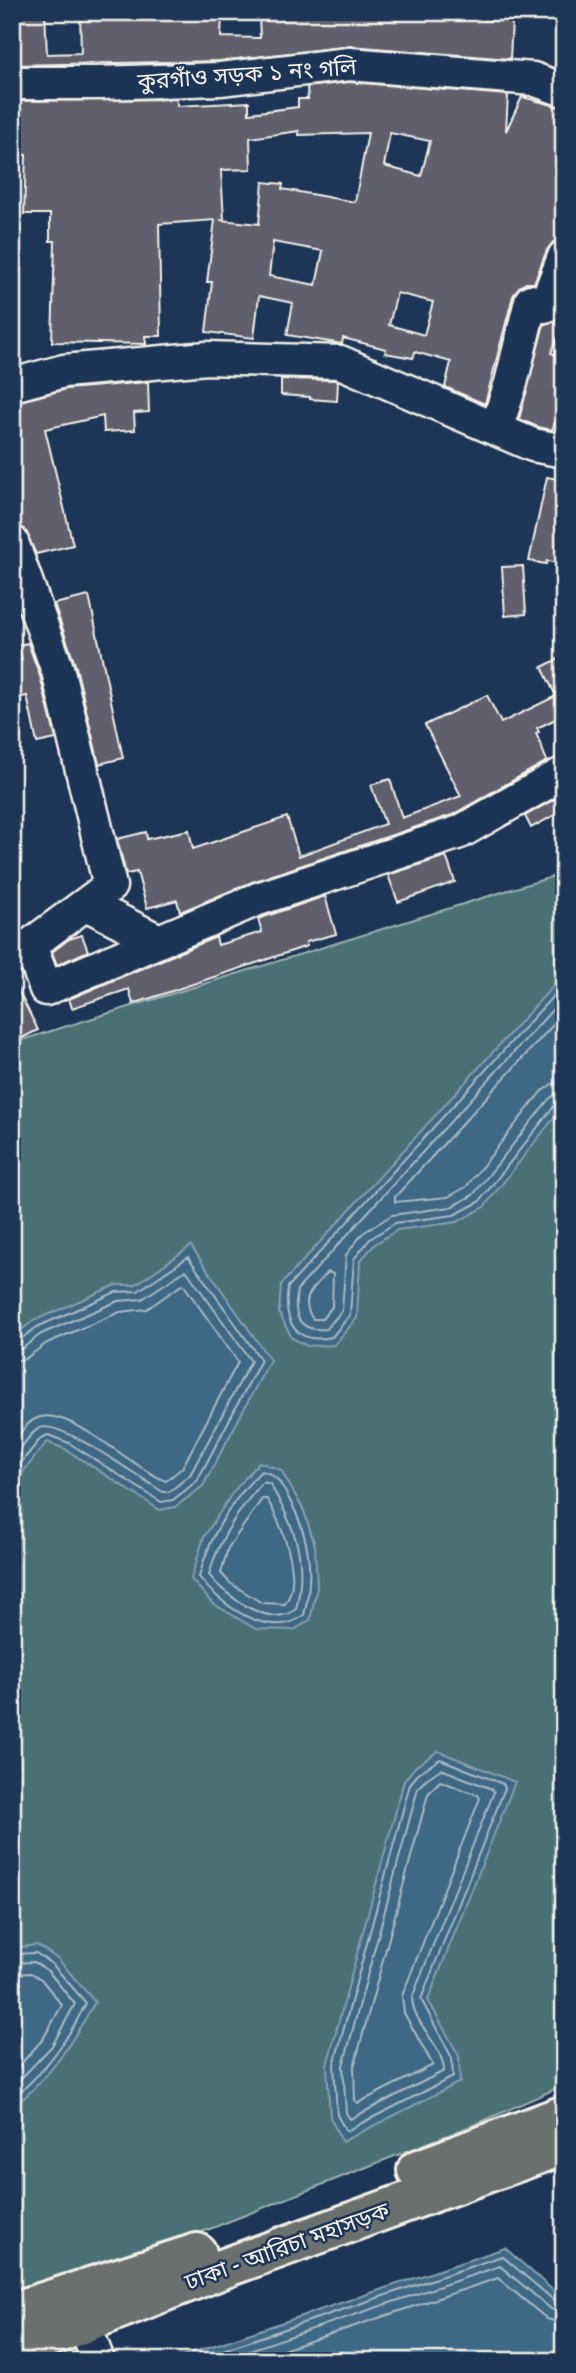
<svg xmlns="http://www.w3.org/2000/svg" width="576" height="2373" font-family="'Balsamiq Sans','Noto Sans Bengali',sans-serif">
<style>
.green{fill:#4a7174;stroke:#9fb1ae;stroke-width:2}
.water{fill:#3e6886;stroke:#879fad;stroke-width:2}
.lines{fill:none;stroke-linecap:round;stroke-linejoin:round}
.shore{stroke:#abbac1;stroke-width:2}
.building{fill:#615e6d;stroke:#f4f1e8;stroke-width:2;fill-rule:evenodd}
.minor-casing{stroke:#f4f1e8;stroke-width:37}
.highway-casing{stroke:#f4f1e8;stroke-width:44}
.minor{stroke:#1d3557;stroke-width:32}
.highway{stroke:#6b706d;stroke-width:38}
.labels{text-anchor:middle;stroke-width:5;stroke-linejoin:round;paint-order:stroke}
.street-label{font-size:23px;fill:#f4f1e8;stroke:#1d3557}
</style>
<rect width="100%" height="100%" fill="#1d3557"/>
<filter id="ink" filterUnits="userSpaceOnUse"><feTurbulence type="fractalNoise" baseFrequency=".0143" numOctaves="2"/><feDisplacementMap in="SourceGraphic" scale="14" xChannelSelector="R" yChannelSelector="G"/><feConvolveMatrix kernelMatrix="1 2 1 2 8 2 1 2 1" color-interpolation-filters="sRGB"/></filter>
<g filter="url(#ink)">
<!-- green -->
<path class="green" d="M564 873V2085L481 2122 12 2307V1043Z"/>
<!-- water -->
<path class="water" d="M564 974V1105L484 1207 457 1222 397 1230 375 1244 360 1261 357 1318 334 1345 307 1346 292 1338 279 1313 281 1285Z
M191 1246 270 1360 203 1486 175 1507 160 1510 65 1449 47 1442 12 1486V1337L33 1321 116 1285H135Z
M259 1462 281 1470 304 1511 315 1546 317 1588 310 1620 294 1630 256 1629 212 1603 191 1579 204 1537 233 1492Z
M438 1751 515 1782 428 2000 459 2056 460 2082 342 2142 330 2117 327 2065 404 1781 415 1767Z
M37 1945 58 1959 95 2002C70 2045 52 2076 12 2108V1948Z
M505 2248 564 2300 562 2361H167Z"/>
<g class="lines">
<!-- shore -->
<path class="shore" d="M564 984 288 1287C283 1321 294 1345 332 1337L350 1315 354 1259 370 1239 395 1223 454 1215 479 1202 555 1105 564 1102
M564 997 297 1290C293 1316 298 1332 326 1329L342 1311 346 1255 363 1233 392 1215 451 1207 473 1195 549 1099 556 1094 564 1093
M564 1013 395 1197V1202L448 1197 466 1187 541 1092 552 1084 564 1082
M328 1272 333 1274 332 1307 322 1319H313C298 1299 314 1287 328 1272Z
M12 1342 18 1341 37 1327 116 1292 138 1291 188 1257 261 1360 197 1481 173 1500 161 1502 69 1443 48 1435 41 1438 12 1474
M12 1350 23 1348 41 1334 118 1301 142 1299 186 1270 251 1361 190 1475 169 1492H163C143 1480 60 1419 40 1428 29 1433 20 1451 12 1460
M12 1361 25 1359 47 1343 120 1312 147 1309 183 1284 238 1362 182 1468 166 1481C135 1471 67 1402 35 1419 25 1424 19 1435 12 1443
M261 1471C276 1474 280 1482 287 1495 309 1534 315 1572 304 1615 270 1641 221 1606 199 1577 209 1537 232 1500 261 1471Z
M263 1482 270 1484C295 1527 308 1559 296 1609 271 1630 225 1596 209 1575 218 1540 239 1509 263 1482Z
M262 1499H267C281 1523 304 1578 285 1604L262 1603 230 1583 221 1573 228 1548Z
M440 1759 503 1784 505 1788 421 1999 452 2058 453 2077 346 2131 337 2115 334 2065 410 1784 420 1772Z
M441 1769 492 1789 494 1792 412 1998C413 2025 443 2044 444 2071L350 2119 346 2113 343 2066 418 1788 426 1779Z
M440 1781 478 1795 480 1798 402 1996 404 2013 433 2065 358 2103 355 2100 354 2067 428 1794Z
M12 1954 36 1953 53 1965 86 2003C68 2040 44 2073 12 2099
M12 1963 34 1962 48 1971 75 2004 52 2046 12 2088
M12 1974 31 1973 41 1979 62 2005 43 2039 12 2074
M190 2361 502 2256 557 2303 564 2304
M217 2361 500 2266 551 2309 564 2313
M250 2361 498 2278 547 2319 564 2324"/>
</g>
<!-- building -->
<path class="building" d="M19 12H45L47 54 81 53 80 12H213V15H222L221 37 260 38 259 17 304 15V12H465V15L484 16V20L512 21 510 59 350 46 219 61 12 65V60H20Z
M349 82 508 95 506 131 522 97 564 108V239L553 242 547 250 534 283H526L519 287 513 296 485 404 445 387 451 362 415 352 413 358 385 353 386 349 343 338 342 344 287 335 293 303 259 296 254 338 206 332 212 282H207L215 220 159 224 161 336H145L146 344 52 342 55 241H50V214H24L26 155 12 154V101L177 99V106L249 102V113L298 107V99H308L307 87ZM299 131V135L368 133 355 202 282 189 283 184 263 182 259 224 220 220H224L221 170 251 169 250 138ZM390 133 430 141 421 176 384 166ZM273 242 323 251 316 285 269 276ZM397 293 433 302 424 335 389 325Z
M564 308V322L551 353 564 358V402L552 430 538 427 519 419 544 324 556 321Z
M281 379 336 380 338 381 337 401 310 399V397L281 395Z
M148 382 149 412 134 413 135 430 104 432 103 416 45 429 73 545 36 554 24 529 12 524V403L67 389Z
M547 477 564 480V564L547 561 546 564 529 561Z
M523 566 526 614 505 616 502 567Z
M89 596 123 758 99 764 76 667 54 604Z
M28 643 40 676 56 739 37 743 27 696 12 699V662L22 660 18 645Z
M564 656V715L537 728 539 732 536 733 547 761 452 815 252 882 180 912 177 900 147 908 137 872 126 874 117 839 146 832 147 839 189 830 193 849 287 817 299 856 385 824 371 785 390 779 402 818 461 796 425 725 487 695 501 723 556 696 542 667Z
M564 794V810L531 828 525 816Z
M446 856 455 882 398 902 388 875Z
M325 896 336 934 306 942 307 946 133 1004 129 989 72 1008 69 999 216 937 218 945 262 932 258 919Z
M82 935 88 951 57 965 52 952 69 939Z
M12 978 38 1030 12 1043Z"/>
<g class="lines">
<defs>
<path id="minor" d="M12 83H99L220 79 349 64 533 79 564 90
M12 385 64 371 207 358 340 362 533 445 564 451
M496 429 511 383 531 301 545 306 564 257
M12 542 58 671 110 886 14 957
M86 904 159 941
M30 945 46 989 258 899 460 832 564 773
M84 2323 98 2361"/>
<path id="highway" d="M417 2170 564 2115
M12 2312 197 2253
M12 2351 230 2266 564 2145"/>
</defs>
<!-- minor casing -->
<use href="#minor" class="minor-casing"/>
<!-- highway casing -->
<use href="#highway" class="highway-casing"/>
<!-- minor -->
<use href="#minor" class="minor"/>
<!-- highway -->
<use href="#highway" class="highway"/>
</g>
</g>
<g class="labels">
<!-- street labels -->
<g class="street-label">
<text transform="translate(247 74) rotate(-4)" y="8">কুরগাঁও সড়ক ১ নং গলি</text>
<text transform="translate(287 2246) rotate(-20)" y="8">ঢাকা - আরিচা মহাসড়ক</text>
</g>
</g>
<!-- margin -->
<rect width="576" height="2373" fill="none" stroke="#1d3557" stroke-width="42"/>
<rect x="21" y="21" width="534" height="2331" fill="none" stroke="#f4f1e8" stroke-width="2.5" filter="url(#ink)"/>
</svg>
